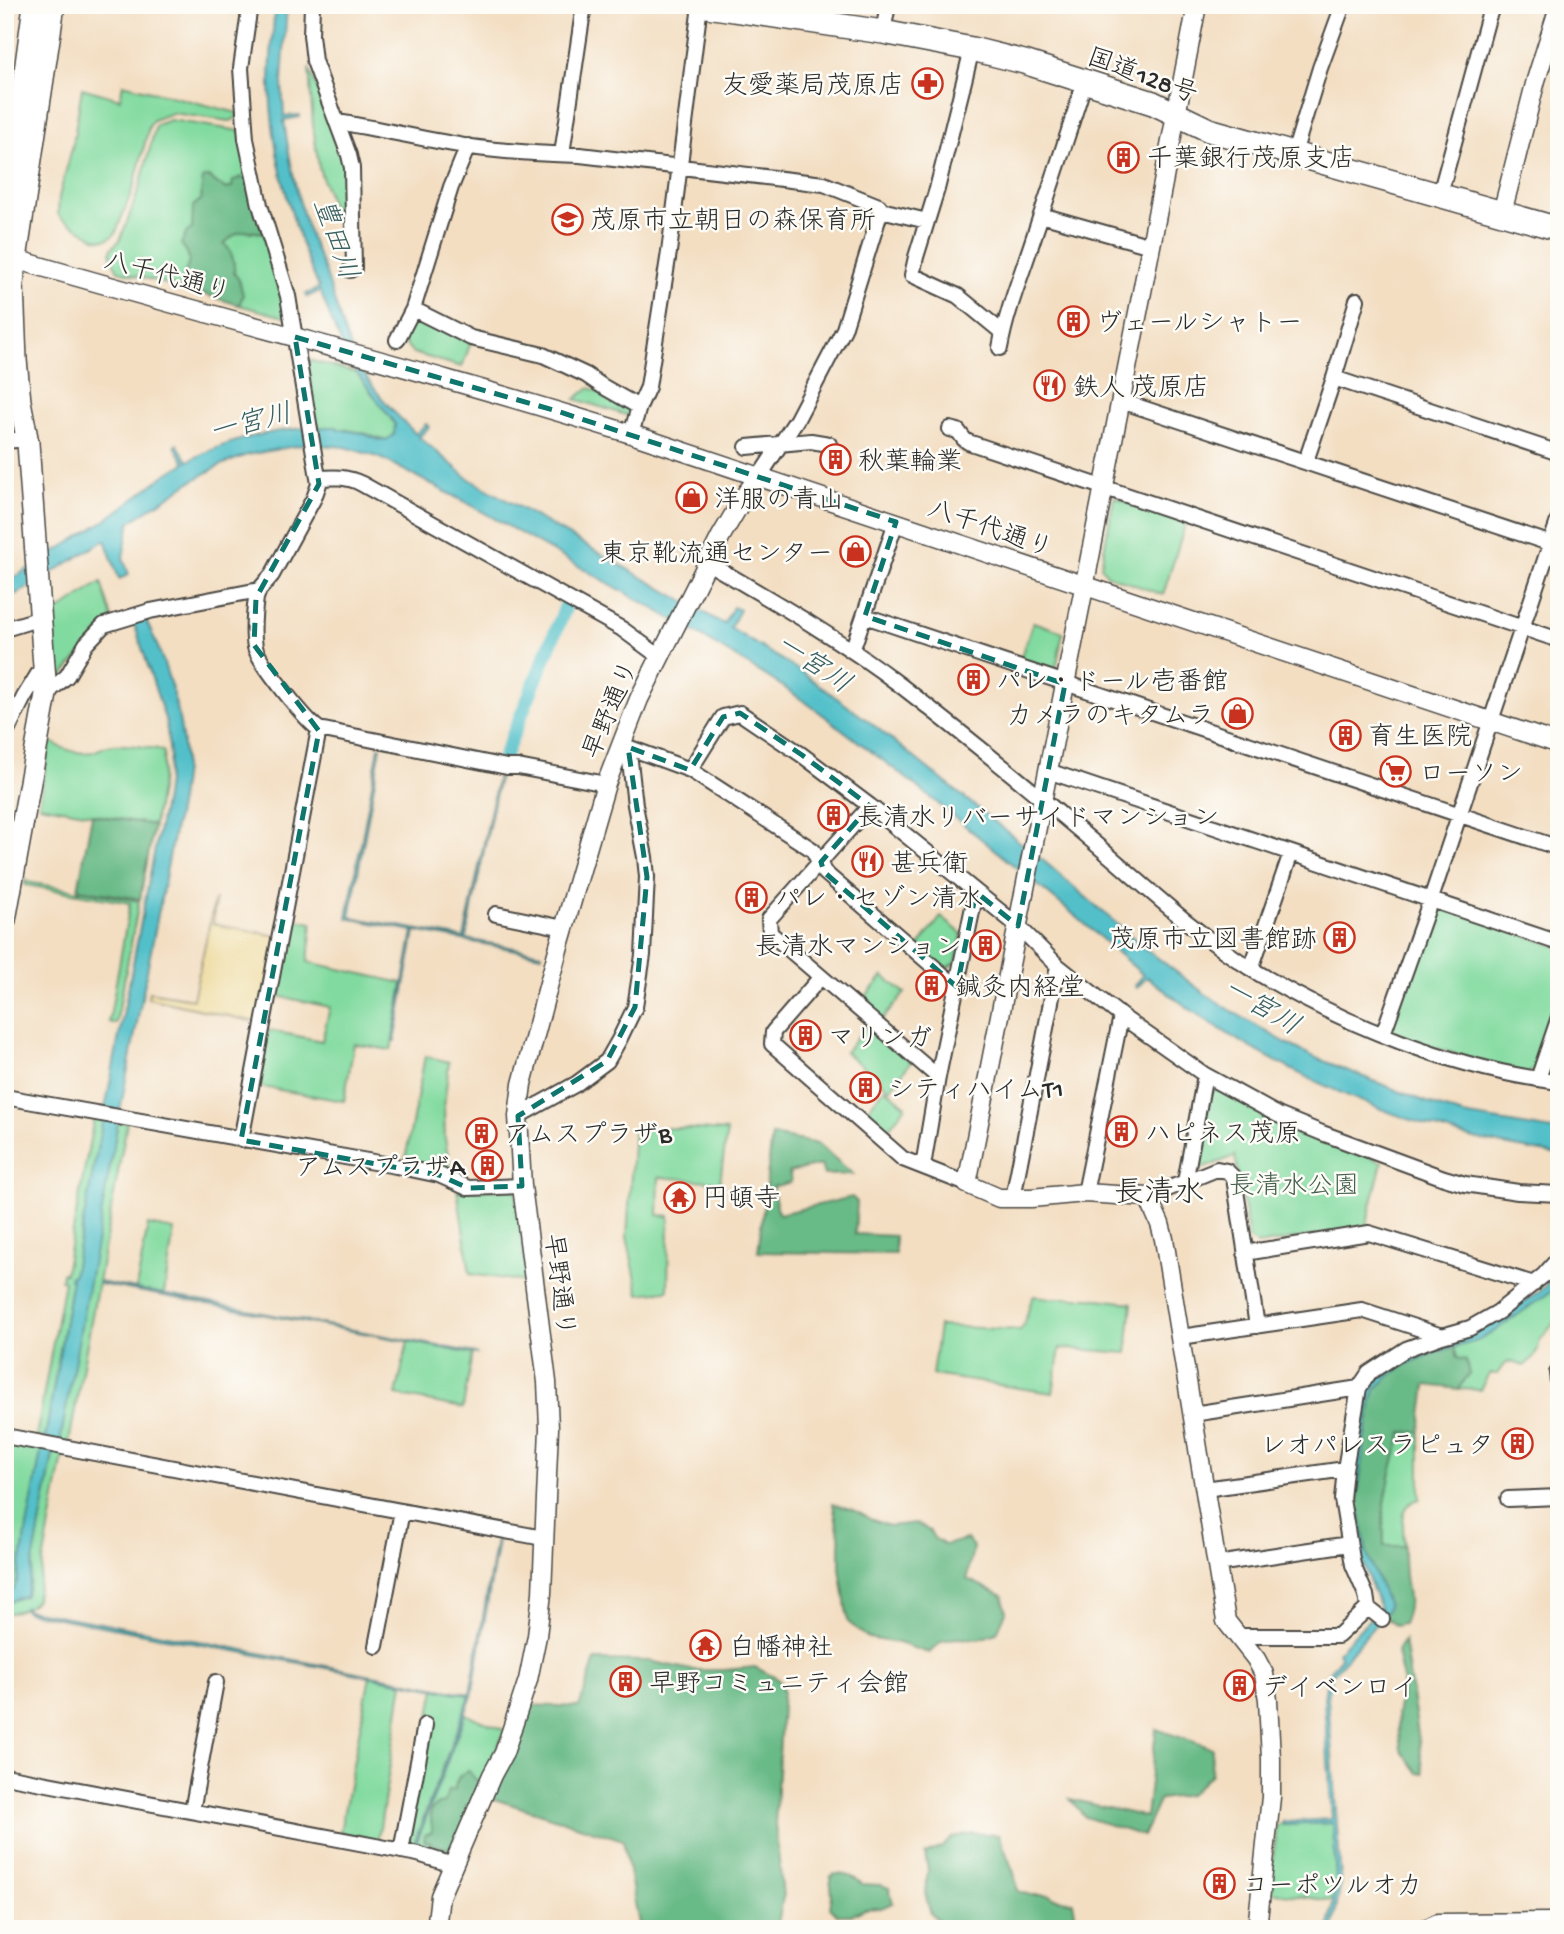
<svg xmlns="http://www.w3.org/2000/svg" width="1564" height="1934" font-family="'Gochi Hand','Klee One',sans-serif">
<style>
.green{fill:#81da9f;stroke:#568265;stroke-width:2}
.forest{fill:#68ba86;stroke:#4a7258;stroke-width:2}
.sand{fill:#eeda9e;stroke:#8c8264;stroke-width:2}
.water{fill:#52c0c9;stroke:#3e767a;stroke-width:2}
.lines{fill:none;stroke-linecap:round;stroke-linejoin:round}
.canal{stroke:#52c0c9;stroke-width:14}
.minor-casing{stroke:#494642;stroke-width:18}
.tertiary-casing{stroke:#494642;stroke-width:21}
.primary-casing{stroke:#494642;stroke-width:24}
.trunk-casing{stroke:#494642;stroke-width:26}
.minor{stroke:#fff;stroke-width:14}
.tertiary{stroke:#fff;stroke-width:18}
.primary{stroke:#fff;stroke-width:21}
.trunk{stroke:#fff;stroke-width:23}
.marked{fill:none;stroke:#0f766e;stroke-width:5;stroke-dasharray:14 9;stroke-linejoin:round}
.labels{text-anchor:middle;stroke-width:5;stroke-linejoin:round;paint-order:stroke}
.street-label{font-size:26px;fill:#2b2b2b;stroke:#fdfcf7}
.poi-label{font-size:26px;fill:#2b2b2b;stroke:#fdfcf7;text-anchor:start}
.park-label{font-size:26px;fill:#45604e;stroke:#fdfcf7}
.water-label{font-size:28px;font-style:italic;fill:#395f62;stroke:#fdfcf7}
.quarter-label{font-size:30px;fill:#2b2b2b;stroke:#fdfcf7}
</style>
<rect width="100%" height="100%" fill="#fdfcf7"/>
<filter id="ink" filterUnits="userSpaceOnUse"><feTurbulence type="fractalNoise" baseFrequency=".0143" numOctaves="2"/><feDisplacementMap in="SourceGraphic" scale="14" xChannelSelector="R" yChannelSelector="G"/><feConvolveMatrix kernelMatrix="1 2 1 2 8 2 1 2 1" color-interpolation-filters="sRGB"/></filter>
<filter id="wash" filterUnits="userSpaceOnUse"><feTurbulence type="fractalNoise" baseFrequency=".00686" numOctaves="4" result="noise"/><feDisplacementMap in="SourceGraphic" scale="28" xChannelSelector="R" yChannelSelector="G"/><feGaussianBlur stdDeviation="1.57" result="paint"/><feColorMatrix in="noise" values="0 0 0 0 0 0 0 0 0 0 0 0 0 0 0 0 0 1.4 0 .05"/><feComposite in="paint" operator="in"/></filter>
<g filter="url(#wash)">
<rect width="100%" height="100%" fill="#f3dec2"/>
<!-- green -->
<path class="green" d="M309 68 347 164 350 261 319 168 313 126Z
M123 84 238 113V116L233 120 229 121 172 113 153 120 149 127 134 186 116 232C110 240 104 241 95 238L61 218 58 214 59 197 73 144 82 88 120 99Z
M170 120 240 131 250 182 226 189 208 177C203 185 200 191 202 199L193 206V222L187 251 190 260 183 279 186 289 118 271 111 258V249L120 240 124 230 139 189 156 125Z
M243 231 264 233 288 318 239 305 243 295 239 280 234 273C235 264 232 250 224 244L234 234Z
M413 317 471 342 462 367 413 353 402 340Z
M309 360 357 373 395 424C397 448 380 439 367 434 357 431 348 430 338 429L337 427 315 428 304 364Z
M589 388 604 393 631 409 629 416 575 399Z
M1114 497 1186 522 1163 595 1107 575 1101 566Z
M101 582 112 618 63 675 55 679 53 615Z
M1033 622 1063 632 1055 674 1019 662Z
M50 741C62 749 78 755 92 752 100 750 105 745 113 745 128 744 143 747 158 749L164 752 162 777 154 825 39 805Z
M25 880 27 882 139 901 116 1024 109 1022 130 903 25 885Z
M1441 907 1559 947V1005L1538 1067 1527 1074 1396 1037 1391 1026 1431 914Z
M941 917 962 934 956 963 944 969 919 946Z
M288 918 312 923 308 962 403 983 391 1050 354 1044 344 1101 256 1086 267 1030 322 1041 330 1007 273 995Z
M883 976 905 993 881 1021 860 1003Z
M868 1025 911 1062 890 1089 845 1052Z
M425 1056 449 1062 444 1107 445 1139 452 1177 404 1165Z
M885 1088 906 1106 883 1136 862 1116Z
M1220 1088 1382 1162 1366 1227 1258 1245 1249 1239 1235 1156 1204 1168 1194 1160 1207 1094Z
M94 1118 103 1119 73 1277H70L72 1280 45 1438 36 1437 64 1281 61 1280 62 1273H65Z
M118 1122 127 1123 69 1443 60 1442 86 1283Z
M678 1128 727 1131 720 1182 659 1177 658 1215 669 1216 668 1289 666 1291 639 1294 627 1237 634 1129Z
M457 1189 516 1190 527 1282 470 1274Z
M148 1225 174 1230 164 1294 136 1289Z
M1550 1291 1559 1295V1317L1540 1340 1538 1349 1533 1358 1524 1366 1512 1362 1505 1363 1497 1374H1489L1480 1390 1459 1389 1469 1374 1457 1358 1454 1347Z
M1034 1296 1050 1298H1089L1132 1303 1127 1353 1060 1348 1053 1393 932 1375 939 1326 1020 1330C1029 1322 1026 1306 1034 1296Z
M408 1341 472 1354 463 1408 396 1395Z
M1402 1432H1420V1499C1397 1504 1404 1528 1404 1546L1384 1547 1383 1514 1390 1475Z
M5 1440 42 1447 17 1581 14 1589 5 1593C5 1582 11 1567 13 1555L5 1553Z
M54 1449 64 1451 36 1599C30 1609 16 1611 5 1614V1603L25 1596 28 1590Z
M370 1676 403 1683 378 1840 340 1832Z
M435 1688 470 1695 413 1846 406 1845Z
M465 1714 505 1730 453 1850 440 1853 415 1846Z
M1333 1823 1336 1881 1333 1901 1269 1892 1277 1825Z"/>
<!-- forest -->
<path class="forest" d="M208 177 226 189 232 187 233 181 241 177 250 182 264 233C245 230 238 229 224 244 232 250 235 264 234 273L239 280 243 295 239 305 186 289C178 266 200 266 181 244L187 232 192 229 193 206 202 199 201 194 203 178Z
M92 815 154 825 140 899 78 889Z
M772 1135 818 1144 853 1174 824 1175 821 1165 789 1172 791 1182 772 1187 779 1214 852 1197 857 1202 855 1234 895 1236V1254L758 1252Z
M1454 1347 1457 1358 1466 1360 1469 1374 1459 1389 1426 1385 1420 1432 1402 1433 1390 1476 1383 1514 1384 1546H1404C1404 1556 1404 1565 1405 1575 1407 1596 1412 1602 1403 1624L1395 1626 1383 1615 1367 1555 1357 1499 1372 1395C1382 1369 1428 1354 1454 1347Z
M833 1504 854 1510 870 1519 890 1526 915 1523 930 1531 934 1538 945 1545 967 1539 973 1547C972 1559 968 1567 967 1579L1003 1596 1006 1612 997 1633 979 1639 955 1638 941 1642 929 1653 898 1643 868 1638 848 1622 840 1568V1540Z
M1404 1640 1424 1774 1418 1773 1401 1750 1397 1717 1403 1679 1397 1653 1398 1649Z
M595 1660 650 1661 691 1670H725L755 1667 778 1679 783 1689 775 1824 783 1897 777 1929H640L623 1840 491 1798 528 1705 579 1707Z
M1156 1729 1212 1748 1211 1774 1189 1795 1160 1799 1143 1836 1085 1817 1070 1799 1146 1817Z
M469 1771 473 1777 482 1784 457 1841 448 1849 424 1841 425 1835 432 1832C433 1816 423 1808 445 1802L448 1791 454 1790C457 1780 458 1773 469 1771Z
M972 1833 999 1835 1014 1873 1018 1891 1031 1895H1049L1053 1898 1073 1902 1075 1912 1072 1929H948L931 1914 925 1893 928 1870 925 1854 942 1847 953 1837Z
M835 1874C846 1874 854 1876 862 1884L881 1885 889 1888 893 1903 881 1908 865 1909 852 1915H837L830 1908 832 1895 830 1877Z"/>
<!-- sand -->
<path class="sand" d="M215 899 213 924 277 936 260 1023 148 998 149 992 193 999Z"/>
<!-- water -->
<path class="water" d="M275 5H287L282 82 284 116 300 115V117L284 120C289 159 297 198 310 236 315 248 320 259 325 271 336 303 343 337 360 367 374 392 395 414 416 434L426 424 429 427 419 437 468 478 724 624 733 607 740 610 730 628 800 671 871 723 1045 862 1146 949 1204 993 1235 1013 1288 1044 1314 1057 1436 1106 1463 1115 1559 1131V1155C1526 1149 1492 1144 1459 1135 1347 1103 1238 1050 1147 977L1137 988 1135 986 1143 975 1078 918 919 788 818 711 782 686 695 632 465 502 381 458 345 447 306 444 247 455 221 465 190 482 130 522 123 557 129 575 119 579 105 540 31 586 5 600V578L11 576 15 577 107 519 165 475 185 463 175 446 177 444 188 461C233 437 286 426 337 427L338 429 362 433 379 440H386L394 435 395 424 357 373 336 332 320 291 307 297 306 294 319 288C291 223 272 157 270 86 270 59 273 32 275 5Z
M144 617C164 654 182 715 184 757 185 773 181 790 179 806L120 1111 105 1109 165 797 170 756 166 722 133 620Z
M379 747H381L350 917 464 938 499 771 500 772 466 939 542 953V955L415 931 395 1041H393L413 931 347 918Z
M103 1119 118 1122 60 1442 45 1439 72 1280 70 1279V1276H73Z
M1559 1270V1280L1550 1292 1492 1333 1477 1341 1440 1351 1409 1363 1392 1374 1376 1388 1372 1399 1366 1433 1357 1500 1367 1554 1388 1605 1387 1611 1332 1675 1328 1698 1341 1881 1333 1929H1329L1336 1881 1333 1823 1283 1825 1282 1822 1332 1819 1324 1698 1328 1673 1341 1657 1338 1652 1380 1608 1361 1559 1350 1500 1363 1406 1368 1387 1375 1378 1402 1359 1446 1342 1473 1335 1495 1322 1545 1287Z
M99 1282 475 1353 476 1354 99 1284Z
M42 1447 54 1449 28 1590 25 1596 5 1603V1593L14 1589 17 1581Z
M497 1534H499L472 1696 416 1844H414L470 1695 27 1612 24 1609 25 1607 28 1610 152 1632 470 1694Z"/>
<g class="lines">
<!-- canal -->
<path class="canal" d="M504 757 566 606"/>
</g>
</g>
<g filter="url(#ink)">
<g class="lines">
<defs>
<path id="minor" d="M250 5 241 68 246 139 260 205 288 296 319 484 314 498 272 575 259 590 256 598C254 613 252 632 255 647 258 661 307 722 319 729L507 767H518L606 784
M312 5 311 35 314 61 349 155 352 168 354 268 350 270
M883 32 888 5
M972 49 937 189 916 257 912 275 958 296 1003 333
M337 122C382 129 426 140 471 147 507 152 544 154 580 155L824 184 879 206 881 210 927 221
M562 154 584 5
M1296 154V147L1320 68 1343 5
M1440 194 1488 18 1493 5
M1041 215 1151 246
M413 309 471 338 543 355 586 375 602 386 639 407
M397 340 413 309 451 187 468 146
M1000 348C1007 308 1024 269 1036 230 1053 180 1069 131 1085 81
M1334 378 1559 453
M1121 401 1558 546
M950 429 958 431 964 439 968 442 1559 640
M631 434 639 407 648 387 669 252 700 5
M5 441 28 439
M747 447 811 441 829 444
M1306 461 1334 378 1357 300
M759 477 797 419 844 329 881 210
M318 478C333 477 347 476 362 484L622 629 660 657
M708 563C773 601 840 639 900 685 970 739 1038 795 1105 852 1153 893 1200 937 1253 970 1344 1025 1453 1069 1559 1082
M865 616 1559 848
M5 629 41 618
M852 651 896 522
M46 694 67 676 86 644 104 625 150 611 259 590
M5 735 24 697 43 666
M622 745 690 770 813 850 824 872 957 987
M690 770 723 717 740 713 802 755 870 806 1018 926 1058 966 1121 1016 1205 1075 1278 1115 1322 1133 1444 1178 1465 1184 1518 1192 1559 1194
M1048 771 1559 943
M870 806 769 919 770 933 938 1077
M496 914 564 928
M1251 969 1291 853
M820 978 773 1032 772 1044 903 1159 967 1184
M1383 1034 1431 899 1559 518
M1538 1079 1559 1017
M5 1097 396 1166 439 1175 468 1188 522 1186
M518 1116 576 1084 607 1061 619 1040 635 1007 643 955 647 877 645 857 635 805 630 761 622 745
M241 1140 319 729
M923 1166 938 1077 976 892
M1185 1182 1205 1075
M1085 1193 1121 1016
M1148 1197 1217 1169 1227 1171 1234 1178 1257 1326
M1013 1198 1058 966
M1245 1253 1369 1233 1534 1284
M1181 1337 1362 1310 1442 1336
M1557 1373 1559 1390
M1193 1414 1359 1388
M5 1436 543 1538
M1205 1489 1345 1469
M1508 1499 1559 1497
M1217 1564 1349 1544
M1368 1608 1366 1595 1353 1565 1342 1499 1345 1469 1359 1388 1369 1373 1406 1349 1442 1336 1470 1328 1498 1312 1544 1275 1559 1258
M1368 1608 1382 1619
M1238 1636H1338L1368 1608
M376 1646 402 1511
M5 1776 418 1854 453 1865
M192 1811 216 1682
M401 1851 425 1725"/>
<path id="tertiary" d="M1197 5 1151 246 967 1184 999 1198H1031L1085 1193 1148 1197 1160 1224 1164 1239 1226 1621 1256 1659 1264 1674 1268 1700 1271 1759V1797L1257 1929
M1502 213 1536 80 1559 7
M15 259C220 319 427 370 631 434L1559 744
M436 1929 440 1896 492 1775 504 1753 528 1680 537 1636 542 1593 549 1428 547 1382 522 1186 518 1116 522 1084 560 942 606 784 639 699 662 653 721 536 747 492 759 477
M1425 1929 1438 1923 1559 1922"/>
<path id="primary" d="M5 920 46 694 28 443 20 401 16 360 13 285 15 259"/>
<path id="trunk" d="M700 5 883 32 972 49 1024 62 1153 103 1209 130 1559 229
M10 189 35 5
M5 257 15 259 53 5"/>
</defs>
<!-- minor casing -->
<use href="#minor" class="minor-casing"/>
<!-- tertiary casing -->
<use href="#tertiary" class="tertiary-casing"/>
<!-- primary casing -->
<use href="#primary" class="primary-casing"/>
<!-- trunk casing -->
<use href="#trunk" class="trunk-casing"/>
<!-- minor -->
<use href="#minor" class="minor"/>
<!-- tertiary -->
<use href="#tertiary" class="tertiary"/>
<!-- primary -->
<use href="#primary" class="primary"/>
<!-- trunk -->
<use href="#trunk" class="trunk"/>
</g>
</g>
<!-- marked area -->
<path class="marked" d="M295 337 557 411 896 522 865 616 1065 684 1018 926 976 892 957 987 824 872 821 862 870 806 802 755 740 713 723 717 690 770 628 747 647 877 635 1007 607 1061 518 1116 522 1186 468 1188 439 1175 241 1140 319 731 254 645 256 598 319 484Z"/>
<!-- icons -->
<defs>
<symbol id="pharmacy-ring" viewBox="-11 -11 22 22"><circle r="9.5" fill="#fdfcf7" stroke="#c8321e" stroke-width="1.5"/><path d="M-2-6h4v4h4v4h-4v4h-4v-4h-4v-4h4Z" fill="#c8321e"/></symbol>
<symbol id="building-ring" viewBox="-11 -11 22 22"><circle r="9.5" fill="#fdfcf7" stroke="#c8321e" stroke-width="1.5"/><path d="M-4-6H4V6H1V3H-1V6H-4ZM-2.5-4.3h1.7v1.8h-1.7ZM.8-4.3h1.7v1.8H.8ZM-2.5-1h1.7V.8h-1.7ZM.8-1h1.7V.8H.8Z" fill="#c8321e"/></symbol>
<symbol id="school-ring" viewBox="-11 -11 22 22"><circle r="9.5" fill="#fdfcf7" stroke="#c8321e" stroke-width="1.5"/><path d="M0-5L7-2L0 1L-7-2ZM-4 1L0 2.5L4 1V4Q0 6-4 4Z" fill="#c8321e"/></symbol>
<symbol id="restaurant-ring" viewBox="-11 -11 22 22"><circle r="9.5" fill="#fdfcf7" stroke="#c8321e" stroke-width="1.5"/><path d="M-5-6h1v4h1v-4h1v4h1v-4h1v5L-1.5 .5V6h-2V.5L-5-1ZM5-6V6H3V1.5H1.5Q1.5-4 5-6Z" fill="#c8321e"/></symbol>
<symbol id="shop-ring" viewBox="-11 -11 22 22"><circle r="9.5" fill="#fdfcf7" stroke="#c8321e" stroke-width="1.5"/><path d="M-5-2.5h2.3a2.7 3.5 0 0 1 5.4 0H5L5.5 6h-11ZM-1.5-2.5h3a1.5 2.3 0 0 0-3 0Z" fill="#c8321e"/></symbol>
<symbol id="supermarket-ring" viewBox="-11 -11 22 22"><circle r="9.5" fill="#fdfcf7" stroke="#c8321e" stroke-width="1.5"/><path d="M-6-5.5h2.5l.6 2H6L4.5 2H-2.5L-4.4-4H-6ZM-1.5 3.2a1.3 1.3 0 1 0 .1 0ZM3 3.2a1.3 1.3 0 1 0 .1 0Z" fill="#c8321e"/></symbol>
<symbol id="temple-ring" viewBox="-11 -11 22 22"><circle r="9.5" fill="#fdfcf7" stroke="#c8321e" stroke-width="1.5"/><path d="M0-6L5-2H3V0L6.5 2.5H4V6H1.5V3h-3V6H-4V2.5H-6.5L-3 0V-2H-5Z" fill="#c8321e"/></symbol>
</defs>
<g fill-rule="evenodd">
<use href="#pharmacy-ring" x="910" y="66" width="35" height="35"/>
<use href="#building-ring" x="1106" y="140" width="35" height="35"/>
<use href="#school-ring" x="550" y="202" width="35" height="35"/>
<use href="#building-ring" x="1056" y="304" width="35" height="35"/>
<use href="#restaurant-ring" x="1032" y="368" width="35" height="35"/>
<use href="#building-ring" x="818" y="442" width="35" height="35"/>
<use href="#shop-ring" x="674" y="480" width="35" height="35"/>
<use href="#shop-ring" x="838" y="534" width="35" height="35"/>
<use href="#building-ring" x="956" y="662" width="35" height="35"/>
<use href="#shop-ring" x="1220" y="696" width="35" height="35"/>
<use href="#building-ring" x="1328" y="718" width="35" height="35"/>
<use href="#supermarket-ring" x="1378" y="754" width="35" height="35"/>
<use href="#building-ring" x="816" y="798" width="35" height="35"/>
<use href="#restaurant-ring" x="850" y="844" width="35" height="35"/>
<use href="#building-ring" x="734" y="880" width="35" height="35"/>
<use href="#building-ring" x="1322" y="920" width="35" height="35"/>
<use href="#building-ring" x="968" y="928" width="35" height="35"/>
<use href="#building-ring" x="914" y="968" width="35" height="35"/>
<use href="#building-ring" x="788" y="1018" width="35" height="35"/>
<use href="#building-ring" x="848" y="1070" width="35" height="35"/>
<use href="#building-ring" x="1104" y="1114" width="35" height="35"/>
<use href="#building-ring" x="464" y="1116" width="35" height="35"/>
<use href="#building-ring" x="470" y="1148" width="35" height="35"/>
<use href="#temple-ring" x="662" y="1180" width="35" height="35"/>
<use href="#building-ring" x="1500" y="1426" width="35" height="35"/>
<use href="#temple-ring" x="688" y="1628" width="35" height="35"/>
<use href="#building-ring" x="608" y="1664" width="35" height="35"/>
<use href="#building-ring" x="1222" y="1668" width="35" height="35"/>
<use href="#building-ring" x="1202" y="1866" width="35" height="35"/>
</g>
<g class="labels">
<!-- street labels -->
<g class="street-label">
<text transform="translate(1143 74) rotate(20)" y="9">国道128号</text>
<text transform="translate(168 275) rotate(15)" y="9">八千代通り</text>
<text transform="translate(991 527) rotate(19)" y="9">八千代通り</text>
<text transform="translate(609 709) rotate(-67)" y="9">早野通り</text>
<text transform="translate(561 1285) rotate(83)" y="9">早野通り</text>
</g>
<!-- poi labels -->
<g class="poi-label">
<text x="904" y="93" text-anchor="end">友愛薬局茂原店</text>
<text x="1147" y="166">千葉銀行茂原支店</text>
<text x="590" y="228">茂原市立朝日の森保育所</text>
<text x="1096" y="330">ヴェールシャトー</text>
<text x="1073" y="395">鉄人 茂原店</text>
<text x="858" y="469">秋葉輪業</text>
<text x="714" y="507">洋服の青山</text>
<text x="833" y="561" text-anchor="end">東京靴流通センター</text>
<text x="996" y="689">パレ・ドール壱番館</text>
<text x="1214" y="723" text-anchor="end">カメラのキタムラ</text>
<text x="1368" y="744">育生医院</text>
<text x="1419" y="781">ローソン</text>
<text x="857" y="825">長清水リバーサイドマンション</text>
<text x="890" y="871">甚兵衛</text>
<text x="775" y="906">パレ・セゾン清水</text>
<text x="1317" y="947" text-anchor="end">茂原市立図書館跡</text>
<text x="962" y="954" text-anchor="end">長清水マンション</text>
<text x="955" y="995">鍼灸内経堂</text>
<text x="828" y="1045">マリンガ</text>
<text x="888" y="1097">シティハイムT1</text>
<text x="1145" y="1141">ハピネス茂原</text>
<text x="504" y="1142">アムスプラザB</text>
<text x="465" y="1175" text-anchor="end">アムスプラザA</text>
<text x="702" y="1206">円頓寺</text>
<text x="1494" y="1453" text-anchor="end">レオパレスラピュタ</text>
<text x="729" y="1655">白幡神社</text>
<text x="649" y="1691">早野コミュニティ会館</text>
<text x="1262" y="1695">デイベンロイ</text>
<text x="1242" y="1893">コーポツルオカ</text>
</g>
<!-- park labels -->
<g class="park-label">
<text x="1294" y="1193">長清水公園</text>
</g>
<!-- water labels -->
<g class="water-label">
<text transform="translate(338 238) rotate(71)" y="10">豊田川</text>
<text transform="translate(250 421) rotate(-14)" y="10">一宮川</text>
<text transform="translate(815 662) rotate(34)" y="10">一宮川</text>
<text transform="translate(1263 1005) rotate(31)" y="10">一宮川</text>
</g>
<!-- quarter labels -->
<g class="quarter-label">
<text x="1159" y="1201">長清水</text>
</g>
</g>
<!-- margin -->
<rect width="1564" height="1934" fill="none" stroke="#fdfcf7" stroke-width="28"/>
</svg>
